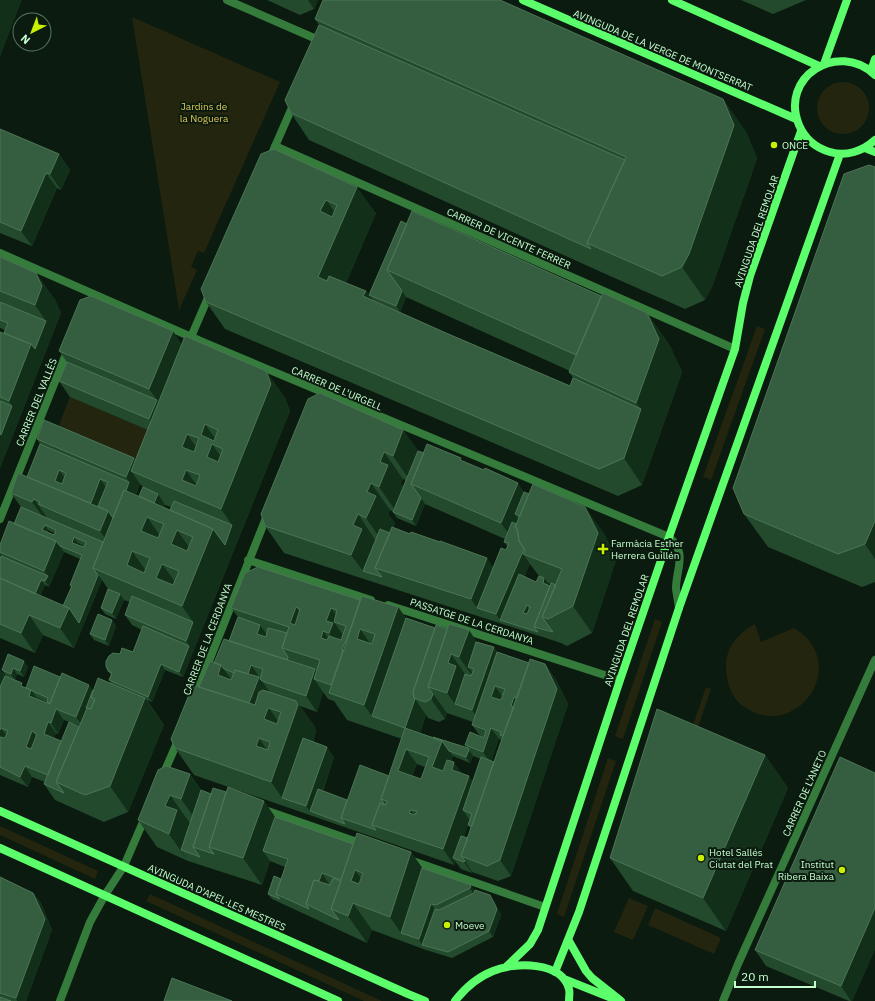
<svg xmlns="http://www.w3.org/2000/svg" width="875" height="1001" font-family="'IBM Plex Sans',sans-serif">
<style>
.green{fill:#24250e}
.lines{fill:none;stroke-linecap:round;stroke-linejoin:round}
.street{stroke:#357b3c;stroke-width:8}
.secondary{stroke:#5cff6b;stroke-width:8}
.wall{fill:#234a2d;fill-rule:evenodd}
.shaded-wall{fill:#122f1a}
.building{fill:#355d3f;stroke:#4b7655;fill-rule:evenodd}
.poi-dot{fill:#c8f000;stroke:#0b1b0f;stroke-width:1.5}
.labels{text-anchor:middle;stroke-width:4;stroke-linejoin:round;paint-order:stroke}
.street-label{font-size:10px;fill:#c5ffcf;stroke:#0b1b0f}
.park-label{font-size:10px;fill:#dec552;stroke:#0b1b0f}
.poi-label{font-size:10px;fill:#c5ffcf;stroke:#0b1b0f;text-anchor:start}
</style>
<rect width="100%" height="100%" fill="#0b1b0f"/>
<!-- green -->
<path class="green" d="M132 17 280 82 204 253 198 251 191 267 197 270 179 310Z
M817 108a26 26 0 1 1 52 0a26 26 0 1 1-52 0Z
M757 326 765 329 711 480 703 477Z
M70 397 160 435 145 473 55 435Z
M655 619 662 622 623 739 615 736Z
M755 624 761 642 794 628C800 632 806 636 810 642 839 681 791 737 746 708 732 700 727 685 726 669 725 648 737 634 755 624Z
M706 687 711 689 697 730 692 728Z
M608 758 616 761 564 917 557 914Z
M0 826 98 871 95 879 0 835Z
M150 894 382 1001H364L146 901Z
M629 898 648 906 633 940 614 932Z
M655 908 721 938 714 954 648 925Z"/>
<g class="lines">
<!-- street -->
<path class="street" d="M227 0 321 41
M275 146 735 349
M273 151 294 103
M0 253 205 343 669 537C688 554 676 567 676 589 677 595 678 602 679 608
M191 337 210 293
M0 519 68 349
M248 560 371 600
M388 605 620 680
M195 696 268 513
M163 775 179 738
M262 809 363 844
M410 860 545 907
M60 1001 90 922 105 895 124 866 146 815
M723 1001 738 964 875 660"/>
<!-- secondary -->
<path class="secondary" d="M523 0 796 119
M672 0 819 66
M824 64 847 0
M871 71 875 59
M875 75C838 40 779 77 799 125 805 139 816 148 830 152 846 157 863 151 875 140
M865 148 875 152
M0 811 408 994 425 1001
M0 848 338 1001
M569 941 586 971 592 978 621 1001
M506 967 530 944 538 930 620 680 669 537 735 349 743 303 750 276 801 131
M555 972 579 912 679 608 840 154
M564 979 614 999
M455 1001C465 988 478 977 493 971 514 962 562 961 569 989 570 992 569 997 569 1001"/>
</g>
<!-- wall -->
<path class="wall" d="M267 0H318L314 9 300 15Z
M741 0H806L773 14Z
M315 19 723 99 746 132 757 158 753 170 712 287 705 300 685 309 610 276 309 140 291 113 319 25Z
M0 129 59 154 70 170 61 190 57 188 32 246 0 233Z
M274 149 376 213 346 283 366 291 372 300 446 333 570 386 573 378 569 372 570 371 406 297 400 312 373 300 369 295 407 224 647 313 670 346 682 372 642 485 618 496 225 329 206 302Z
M875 167V582L862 587 768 547 744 514Z
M0 257 36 273 55 300 61 313 0 468V332L4 333 5 330 0 328Z
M182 344 266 371 285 398 290 411 183 677 165 670 152 702 147 700 164 725 128 812 104 822 55 800 44 784 45 782 32 777 28 787 0 775V670L5 676 25 688 93 690 111 683 109 680 111 675 108 671 120 654 133 652 142 630 132 625 125 615 130 602 124 600 116 619 105 614 101 608 108 589 102 580 74 648 43 635 35 653 0 638V559L1 556 0 554V545L14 524 21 507 11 493 27 477 40 444 37 439 134 458 136 460 148 430 70 397 59 381 67 362 59 351ZM140 484 143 487 139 496 136 495ZM165 505 171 507 170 510 164 507ZM48 530 54 533V535L48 532ZM78 543 84 546V547L77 545ZM64 552 80 559 70 585 71 588 63 606 40 596 45 585 49 587ZM35 697 47 702 48 704 37 699ZM64 720 79 726 61 741 54 738 56 733 58 734Z
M403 430 418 451 424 453 463 461 604 533 616 560 592 633 567 646 561 643 284 553 265 526ZM403 479 406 480 403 487 401 483ZM425 504 505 539 504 542 507 546 506 550 494 567 393 528 395 523 388 514 390 510 393 512 397 518 416 526ZM530 564 539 576 536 582 524 577ZM548 583 551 584 550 586 548 585Z
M360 600 398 607 406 618 494 647 497 652 529 663 545 664 556 680 568 704 511 876 498 881 472 872V873L461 869 455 861 454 865 194 775 175 748 199 687 214 663 229 641 238 617 231 608ZM323 692 328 699 334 701 347 720 402 739 389 776 347 800 323 791 334 757 313 742 316 732 315 727 300 706 317 712ZM447 713 473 722 472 725 480 736 484 738 465 745 468 748 420 733 426 715 428 718 439 722 445 719ZM499 739 502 740 494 762 491 761ZM453 756 470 763 473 756 481 759 473 781 462 773 451 761ZM417 764 425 767 421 779 412 776ZM468 825 471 829 468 838 464 837Z
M112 620 116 626 109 646 94 640 90 634Z
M28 667 24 677 17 674 15 680 6 676 2 670Z
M765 755 788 788 726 931 633 891 610 858Z
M875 773V949L852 1001H849L766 966 755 950Z
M190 774 201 790 211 794 226 792 264 801 275 817 353 844 411 852 422 868 475 890 494 901 501 915 493 937 452 958 426 950 372 930 367 943 272 899 268 894 281 879 285 867 270 861 262 885 188 861 157 847 138 820ZM189 822H190L189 826 187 825Z
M0 877 33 893 41 903 52 930 26 1001H0Z"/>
<!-- shaded-wall -->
<path class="shaded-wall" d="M0 0H22L0 57Z
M308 0H318L314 9Z
M723 99 746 132 757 158 753 170 712 287 705 300 682 267Z
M59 154 70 170 61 190 50 174Z
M46 173 57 188 32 246 21 231Z
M357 187 376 213 337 304 318 277 320 211 326 200 342 222Z
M36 273 55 300 61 313 0 468V433L12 406 9 401 31 344 46 321 35 305Z
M366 291 384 318 363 296Z
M402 291 406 297 400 312 396 306Z
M647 313 670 346 682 372 642 485 624 458 641 409 636 403Z
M173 331 191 358 160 435 149 419 157 400 149 389Z
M266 371 285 398 290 411 183 677 179 672 189 646 186 641 193 622 182 606 213 529 232 525 221 509Z
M205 424 224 451 223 449 212 444 231 471 207 457 201 435Z
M403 430 422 456 411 482 393 456Z
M187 434 206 461 182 447Z
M384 452 403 479 401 483 407 492 398 514 379 487 380 462Z
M134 458 145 473 131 471 140 484 105 573 110 545 100 531 108 511 129 482 126 477Z
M59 470 67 481 62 492 55 481Z
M186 470 205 497 182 480Z
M100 479 108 490 99 513 89 509Z
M371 483 390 510 388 514 395 523 385 545 366 518 367 492Z
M518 483 532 503 521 516 515 514 523 525 517 528 515 527V543L501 523Z
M158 494 165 505 158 522 150 512Z
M421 498 425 504 416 526 412 520Z
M34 499 48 519 47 522 32 502Z
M585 507 604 533 616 560 592 633 573 606Z
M358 514 376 541 363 571 351 555 353 525Z
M147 517 166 544 141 531Z
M875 521V559L865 544Z
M45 525 48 530 46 536 42 530Z
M177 530 196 557 171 544Z
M74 537 78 543 76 548 72 543Z
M56 541 64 552 49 587 45 581 48 576 44 571Z
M526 544 534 554H523L530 564 506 622 500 620 496 614Z
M132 551 151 578 127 565Z
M487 558 501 578 477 608 485 619 471 599Z
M162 564 181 590 156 578Z
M98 575 102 580 74 648 60 628 69 608Z
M544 578 548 583 546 589 543 583Z
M41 580 45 585 35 608 31 602Z
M120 594 124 600 116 619 112 613Z
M367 603 375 634 360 629 379 656 353 644Z
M527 605 530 611 527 618 523 613Z
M296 607 310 627 304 643 290 623Z
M398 607 417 634 372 716 364 705Z
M331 608 344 625 334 622 343 635 345 642 359 662 343 653 329 633 326 621Z
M29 615 43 635 35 653 21 633Z
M112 620 116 626 109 646 105 640Z
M260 625 268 636 265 645 257 634Z
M469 630 487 657 474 669 468 667 479 682 478 684 459 657 451 654 470 681 455 704 447 693 428 687 447 713 445 719 431 699H415Z
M323 631 337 651 321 638Z
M494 647 505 663 495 686 502 696 499 707 483 726 472 710Z
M24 661 28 667 24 677 20 671Z
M161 664 165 670 152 702 148 697Z
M545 664 556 680 568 704 511 876 500 860Z
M221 665 235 685 218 675Z
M251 665 273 697 269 708 287 734 247 708V677Z
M13 668 17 674 15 680 11 674Z
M315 669 324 682 314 679 323 692 317 712 306 696Z
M0 670 12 687 0 716Z
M89 685 97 696 91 697 86 708 89 714 84 728 76 717Z
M31 690 39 701 29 696Z
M514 697 521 708 520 711 511 706Z
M145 698 164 725 128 812 110 786Z
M415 699 426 715 416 744 405 728Z
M296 701 315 727 316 732 293 801 282 798 290 809 271 782 256 746 259 738 277 765Z
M56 709 64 720 58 734 51 723Z
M48 722 56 733 51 745 44 734Z
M1 728 8 738 0 739V730Z
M491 728 499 739 491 763 483 752Z
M32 731 40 742 34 758 26 747Z
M442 741 453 756 443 783 432 767Z
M327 747 334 757 315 813 310 811 314 817 306 806Z
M406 749 417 764 409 787 398 771Z
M469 750 473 756 470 763 466 757Z
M765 755 788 788 726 931 703 898Z
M454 762 465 778 452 770Z
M25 766 32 777 28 787 20 777Z
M190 774 208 801 200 826 181 799Z
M469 776 480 792 463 810 470 821 456 859 453 858 455 861 454 865 443 849Z
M170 795 189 822 187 825 196 837 181 850 188 861 169 834 165 806Z
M264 801 282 827 263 851 270 861 262 885 243 858Z
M411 810 422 825 409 813Z
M411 852 430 879 401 933 390 917Z
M465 861 472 872V873L464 862Z
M355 870 374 897 351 881Z
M322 873 329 884 320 911 310 906Z
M471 885 479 896 477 899 470 888Z
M33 893 41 903 52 930 26 1001H17L16 998Z
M490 895 494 901 501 915 493 937 489 931Z
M353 903 372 930 367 943 348 916Z
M431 904 439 915 422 945 419 939Z
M875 908V949L852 1001H851L841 986Z"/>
<!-- building -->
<path class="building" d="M323 0H500L723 99 734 125 730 137 689 254 682 267 662 276 587 243 626 157 315 19Z
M319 25 625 160 587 243 591 249 291 113 285 100Z
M0 129 59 154 50 174 46 173 21 231 0 222Z
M274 149 357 187 318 277 327 281 329 276 366 291 363 296 446 333 570 386 573 378 641 409 624 458 599 469 206 302 201 289 261 154ZM326 200 337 205 332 217 320 211Z
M869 165 875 167V521L865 544 838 554 744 514 733 488 844 174Z
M412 211 601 296 576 355 387 270Z
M401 221 407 224 387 270 402 291 396 306 369 295Z
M0 257 36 273 42 286 35 305 0 291Z
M603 293 647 313 659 339 636 403 569 372Z
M91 296 173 331 149 389 59 351 80 300Z
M0 302 46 321 35 349 31 344 4 333 8 323 0 320Z
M0 332 31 344 9 401 0 397Z
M185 336 266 371 271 384 221 509 131 471ZM205 424 218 430 214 441 201 435ZM187 434 199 438 194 452 182 447ZM212 444 223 449 218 462 207 457ZM186 470 200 475 196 486 182 480Z
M67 362 157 400 149 419 59 381Z
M320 393 403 430 393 456 384 452 380 462 388 465 379 487 371 483 367 492 376 496 366 518 358 514 353 525 362 529 351 555 265 526 261 514 308 399Z
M0 401 12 406 1 435 0 433Z
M44 420 134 458 126 477 37 439Z
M40 444 129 482 126 491 124 490 113 518 108 511 98 506 108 482 100 479 91 503 27 477ZM59 470 66 473 62 484 55 481Z
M427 444 461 458 460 460 484 470 485 468 518 483 501 523 411 484Z
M418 451 424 453 411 484 421 498 412 520 393 512Z
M18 473 108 511 100 531 38 504 40 502 34 499 32 502 11 493Z
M533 484 585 507 598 533 573 606 548 619 542 617 562 569 523 554 525 550 519 541 517 528 515 527Z
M143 487 158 494 154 503 139 496Z
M124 490 213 529 182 606 93 568ZM147 517 164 524 158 538 141 531ZM177 530 193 537 187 551 171 544ZM132 551 150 558 144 573 127 565ZM162 564 179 571 173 585 156 578Z
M524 492 529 494 520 516 515 514Z
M174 501 232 525 225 545 213 529 170 510Z
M21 507 103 542 93 568 98 575 79 623 69 608 63 606 72 586 70 585 82 555 60 546 56 541 14 524ZM45 525 56 530 54 535 42 530ZM74 537 86 542 84 547 72 543Z
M9 521 56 541 44 571 0 552V545Z
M512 522 516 524 515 527 518 532 519 541 524 549 496 614 477 608 501 548 506 550 509 543 504 542Z
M392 527 410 534 411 532 440 542V541L487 558 471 599 375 568Z
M380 529 390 533 375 568 382 577 363 571Z
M1 556 48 576 45 581 41 580 35 594 0 578V559Z
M258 567 360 600 346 642H345L342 650H343L331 685 314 679 320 660 282 648 289 627 231 608 245 573ZM296 607 300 609 295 625 290 623ZM331 608 337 610 334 622 346 626 341 640 329 636 327 640 321 638 323 631 329 633 333 623 326 621Z
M519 574 536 582 539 576 544 578 543 583 550 586 534 627 538 632 500 620ZM527 605 530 607 527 614 523 613Z
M0 578 69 608 60 628 29 615 21 633 0 624Z
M551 583 556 585 542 617 553 632 534 627Z
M108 589 120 594 112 613 101 608Z
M132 596 193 622 186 641 125 615Z
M362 596 398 607 364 705 329 693ZM360 629 375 634 372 644 357 639Z
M98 614 112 620 105 640 90 634Z
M238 617 260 625 257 634 266 637 268 628 287 633 282 648 288 657 287 660 229 641Z
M406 618 435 628 413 692 415 699 405 728 372 716Z
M449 624 469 630 459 657 451 654 448 663 456 666 447 693 428 687Z
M436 625 447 629 428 687 433 694 431 699 425 702 414 698 413 692Z
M143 626 189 646 179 672 161 664 148 697 109 680 112 673 108 671 106 666V661L109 656 113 653 120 654 122 648 133 652Z
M224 639 315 669 306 696 262 681 260 679 263 669 251 665 248 674 235 670 234 673 224 669 221 665 214 663Z
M476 642 494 647 472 710 455 704 465 674 471 676 474 669 468 667Z
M497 652 529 663 517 698 514 697 511 706 514 707 503 736 500 735 501 732 491 728 483 752 465 745 470 732 484 738 486 730 472 725ZM495 686 505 689 501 700 491 697Z
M8 654 24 661 20 671 13 668 11 674 2 670Z
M530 659 545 664 557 689 500 860 487 866 461 856Z
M210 661 221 665 218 675 231 680 235 670 259 677 249 703 199 687Z
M34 666 60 677 50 703 47 702 48 698 26 688Z
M62 673 89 685 76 717 56 709 51 723 48 722 44 734 61 741 48 775 25 766 20 777 0 767V737L5 738 8 731 1 728 0 730V687L5 676 22 683 21 686 31 690 29 696 50 704ZM32 731 37 734 31 749 26 747Z
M98 678 145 698 110 786 85 795 56 782 87 708 91 709 95 699 91 697Z
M193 685 255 705 259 692 263 690 296 701 298 705 271 782 175 748 171 739ZM268 708 281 712 277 724 264 719ZM259 738 270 742 268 750 256 746Z
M93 690 91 697 94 701 91 709 87 708H86Z
M657 709 765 755 703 898 610 858Z
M69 722 79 727 56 782 64 793 44 784Z
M405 728 442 741 432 767 443 771 447 760 454 762 452 770 469 776 443 849 372 825 380 803 386 805 387 801 381 799ZM406 749 429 757 421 779 398 771ZM411 810 417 811 415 815 409 813Z
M433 737 468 748 469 750 466 757 449 751 442 741 433 738Z
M303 738 327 747 306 806 282 798Z
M481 757 494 762 472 826 468 825 472 814 463 810Z
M840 757 875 773V908L841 986 755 950Z
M360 765 389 776 381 799 384 804V805L380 803 372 825 376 830 341 818Z
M166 766 190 774 181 799 170 795 165 806 177 810 169 834 138 820 158 770Z
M228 787 264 801 243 858 209 847Z
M213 788 226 792 209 847 214 854 193 847Z
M318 789 347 800 341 818 345 824 310 811Z
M201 790 211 794 193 847 200 857 181 850Z
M275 817 353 844 341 880 322 873 319 881 314 880 306 904 309 909 276 894 288 859 263 851Z
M357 833 411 852 390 917 353 903 348 916 331 909ZM355 870 363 873 359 884 351 881Z
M461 836 468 838 461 856 465 861 464 862 453 858Z
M422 868 471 885 470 888 436 905 431 904 419 939 401 933Z
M274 876 281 879 276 894 280 899 268 894Z
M0 877 33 893 45 919 16 998 0 993Z
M333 878 341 881 331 909 339 920 306 904 314 880 330 885Z
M475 890 490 895 497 909 489 931 448 952 422 945 435 909 439 910 474 893Z
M172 978 232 1001H164Z
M0 997 11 1001H0Z"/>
<!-- markers -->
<g class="poi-dot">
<circle cx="774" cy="145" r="4"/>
<path d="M601 543h4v4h4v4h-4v4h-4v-4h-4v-4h4z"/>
<circle cx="701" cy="858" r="4"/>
<circle cx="842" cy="870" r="4"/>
<circle cx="447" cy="925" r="4"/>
</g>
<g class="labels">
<!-- street labels -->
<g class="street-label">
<text transform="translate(663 50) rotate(23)" y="4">AVINGUDA DE LA VERGE DE MONTSERRAT</text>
<text transform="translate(756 231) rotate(-71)" y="4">AVINGUDA DEL REMOLAR</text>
<text transform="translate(509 238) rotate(24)" y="4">CARRER DE VICENTE FERRER</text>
<text transform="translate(337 388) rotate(23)" y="4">CARRER DE L'URGELL</text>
<text transform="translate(36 402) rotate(-68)" y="4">CARRER DEL VALLÈS</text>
<text transform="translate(472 621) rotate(18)" y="4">PASSATGE DE LA CERDANYA</text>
<text transform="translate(626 630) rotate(-71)" y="4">AVINGUDA DEL REMOLAR</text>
<text transform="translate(207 639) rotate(-69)" y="4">CARRER DE LA CERDANYA</text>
<text transform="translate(804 793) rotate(-66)" y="4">CARRER DE L'ANETO</text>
<text transform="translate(217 897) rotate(24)" y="4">AVINGUDA D'APEL·LES MESTRES</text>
</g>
<!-- park labels -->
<g class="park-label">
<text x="204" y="110">Jardins de<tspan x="204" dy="12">la Noguera</tspan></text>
</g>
<!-- poi labels -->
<g class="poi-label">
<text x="782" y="149">ONCE</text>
<text x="611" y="547">Farmàcia Esther<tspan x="611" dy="12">Herrera Guillén</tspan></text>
<text x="709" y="856">Hotel Sallés<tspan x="709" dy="12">Ciutat del Prat</tspan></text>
<text x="834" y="868" text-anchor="end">Institut<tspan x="834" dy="12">Ribera Baixa</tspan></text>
<text x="455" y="929">Moeve</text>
</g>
</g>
<!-- north arrow -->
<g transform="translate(32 32) rotate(222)"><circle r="19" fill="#0b1b0f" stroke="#55765c"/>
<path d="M0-3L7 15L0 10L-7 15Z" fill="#c8f000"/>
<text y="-6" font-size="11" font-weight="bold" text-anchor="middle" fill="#c5ffcf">N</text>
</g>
<!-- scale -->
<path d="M735 981v6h80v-6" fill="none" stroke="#c5ffcf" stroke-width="2"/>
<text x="741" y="981" font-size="12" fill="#c5ffcf" stroke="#0b1b0f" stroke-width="3" paint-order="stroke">20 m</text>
</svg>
